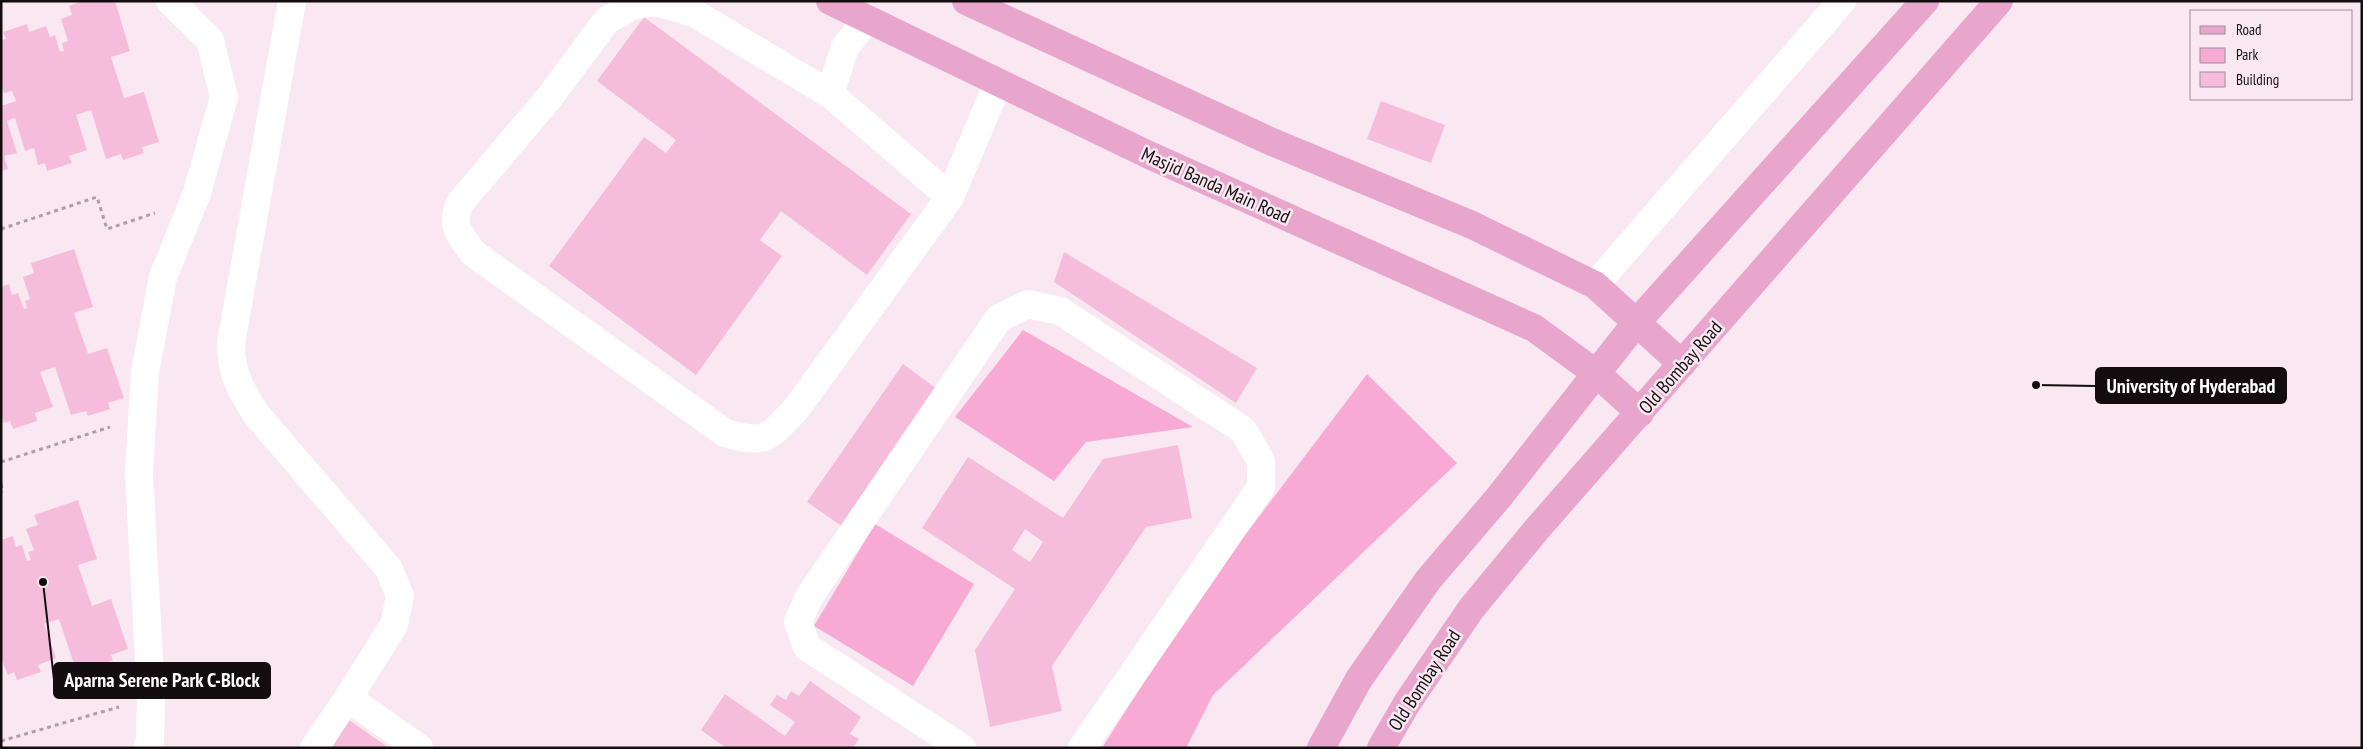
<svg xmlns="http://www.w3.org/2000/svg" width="2363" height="749" font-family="'PT Sans Narrow',sans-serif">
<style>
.green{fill:#f6aad4}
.building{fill:#f6bcdb;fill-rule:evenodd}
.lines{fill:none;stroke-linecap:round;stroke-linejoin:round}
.path{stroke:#ac9fa6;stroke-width:3;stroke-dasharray:4 4;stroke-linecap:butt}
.minor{stroke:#fff;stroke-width:28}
.major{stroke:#e8a6cd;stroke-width:28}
.labels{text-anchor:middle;stroke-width:5;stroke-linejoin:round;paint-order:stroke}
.street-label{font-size:19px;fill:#130d10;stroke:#f9e8f1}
.leader{fill:none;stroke:#130d10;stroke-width:2}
.callout-dot{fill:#130d10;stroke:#f9e8f1;stroke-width:2}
.callout{fill:#130d10;stroke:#130d10;stroke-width:2}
.callout-label{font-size:20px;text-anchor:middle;font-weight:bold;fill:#fff}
</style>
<rect width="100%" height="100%" fill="#f9e8f1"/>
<!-- green -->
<path class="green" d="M1023 330 1193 427 1086 442 1054 481 955 417Z
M1367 374 1457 463 1213 695 1186 748H1102L1199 596Z
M875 524 974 584 913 686 814 626Z"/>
<!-- building -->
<path class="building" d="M83 1H115L130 51 111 57 124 98 144 92 159 142 142 147 144 153 123 160 121 154 106 159 91 110 76 115 87 150 69 156 72 163 47 171 45 163 38 165 34 148 25 151 15 118 7 121 17 153 4 156 8 169 1 171V106L16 101 12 91 4 93 1 84V40L6 39 3 32 27 24 29 32 46 26 50 37 55 35 60 52 64 51 62 43 68 41 61 19 72 15 69 6Z
M644 17 911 214 867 275 781 211 760 240 782 256 696 375 549 266 644 137 666 153 676 140 597 81Z
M1381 101 1445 125 1431 163 1367 139Z
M74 249 93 307 74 313 88 354 107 348 124 398 108 403 110 409 88 416 86 411 71 415 55 367 40 372 53 407 35 413 37 421 13 429 10 421 4 423 1 414V287L9 284 12 295 18 293 24 309 27 308 25 301 30 299 23 277 34 273 31 263Z
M1064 252 1257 368 1236 403 1054 282Z
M903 364 941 392 846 529 807 502Z
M1178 445 1192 518 1146 527 1052 666 1062 711 990 727 975 650 1015 589 922 528 968 457 1063 518 1103 459ZM1025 529 1043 542 1030 562 1012 550Z
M78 500 97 559 78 565 92 606 111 599 128 649 111 655 113 660 92 668 90 662 75 667 59 619 44 624 56 658 38 665 41 672 17 680 14 672 8 675 1 658V540L13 536 16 547 22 545 27 561 31 560 28 552 34 550 26 529 38 525 34 515Z
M810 681 861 717 850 734 859 739 853 748H726L701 730 725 694 785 736 795 722 770 705 777 695 786 700 791 691 799 696Z
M349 720 389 748H332Z"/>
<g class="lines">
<!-- path -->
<path class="path" d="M1 229 97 197 107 229 155 213
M1 462 110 427
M1 484 3 491 1 492
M1 741 119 707"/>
<!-- minor -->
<path class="minor" d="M292 1 231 343C231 373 240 389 256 414L389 569 400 596 394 625 348 698 314 748
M657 2 694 13 830 94 950 197 796 409C768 438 766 445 725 433L473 253C459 233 450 227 460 203L549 98 607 20 634 5Z
M830 94 845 47 867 20
M950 197 998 83
M1595 285 1842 1
M348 698 419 748
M147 748 150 740 151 698 139 473 145 372 163 277 197 193 224 97 210 40 170 1
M962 748 807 647 798 622 809 597 999 318 1028 304 1060 311 1243 430 1261 461V487L1082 748"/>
<!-- major -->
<path class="major" d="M830 1 1149 155 1534 328 1597 374 1640 413
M966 1 1272 142 1472 225 1595 285 1682 364
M1321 748 1359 679 1428 580 1499 497 1636 323 1925 1
M1381 748 1407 703 1471 609 1537 529 1999 1"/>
</g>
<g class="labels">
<!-- street labels -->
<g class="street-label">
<text transform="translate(1216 185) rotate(24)" y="7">Masjid Banda Main Road</text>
<text transform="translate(1680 367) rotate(-49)" y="7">Old Bombay Road</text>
<text transform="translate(1424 680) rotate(-57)" y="7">Old Bombay Road</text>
</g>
</g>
<!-- callouts -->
<path class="leader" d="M2036 385L2096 386M43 582L54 680"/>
<g class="callout-dot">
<circle cx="2036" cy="385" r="5"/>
<circle cx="43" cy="582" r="5"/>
</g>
<g class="callout">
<rect x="2096" y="368" width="190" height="35" rx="5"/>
<rect x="54" y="663" width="216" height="35" rx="5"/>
</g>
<g class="callout-label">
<text x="2191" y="393">University of Hyderabad</text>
<text x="162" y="687">Aparna Serene Park C-Block</text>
</g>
<!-- border -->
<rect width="2363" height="749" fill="none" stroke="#130d10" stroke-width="5"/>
<!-- legend -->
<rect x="2190" y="10" width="162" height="90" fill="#f9e8f1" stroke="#9d9097"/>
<rect x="2200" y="26" width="25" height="8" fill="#e8a6cd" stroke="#9d9097"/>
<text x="2236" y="35" font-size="15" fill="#130d10">Road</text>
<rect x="2200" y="48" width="25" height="15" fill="#f6aad4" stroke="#9d9097"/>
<text x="2236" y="60" font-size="15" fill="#130d10">Park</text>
<rect x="2200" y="72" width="25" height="15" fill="#f6bcdb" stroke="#9d9097"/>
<text x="2236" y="85" font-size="15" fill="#130d10">Building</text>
</svg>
